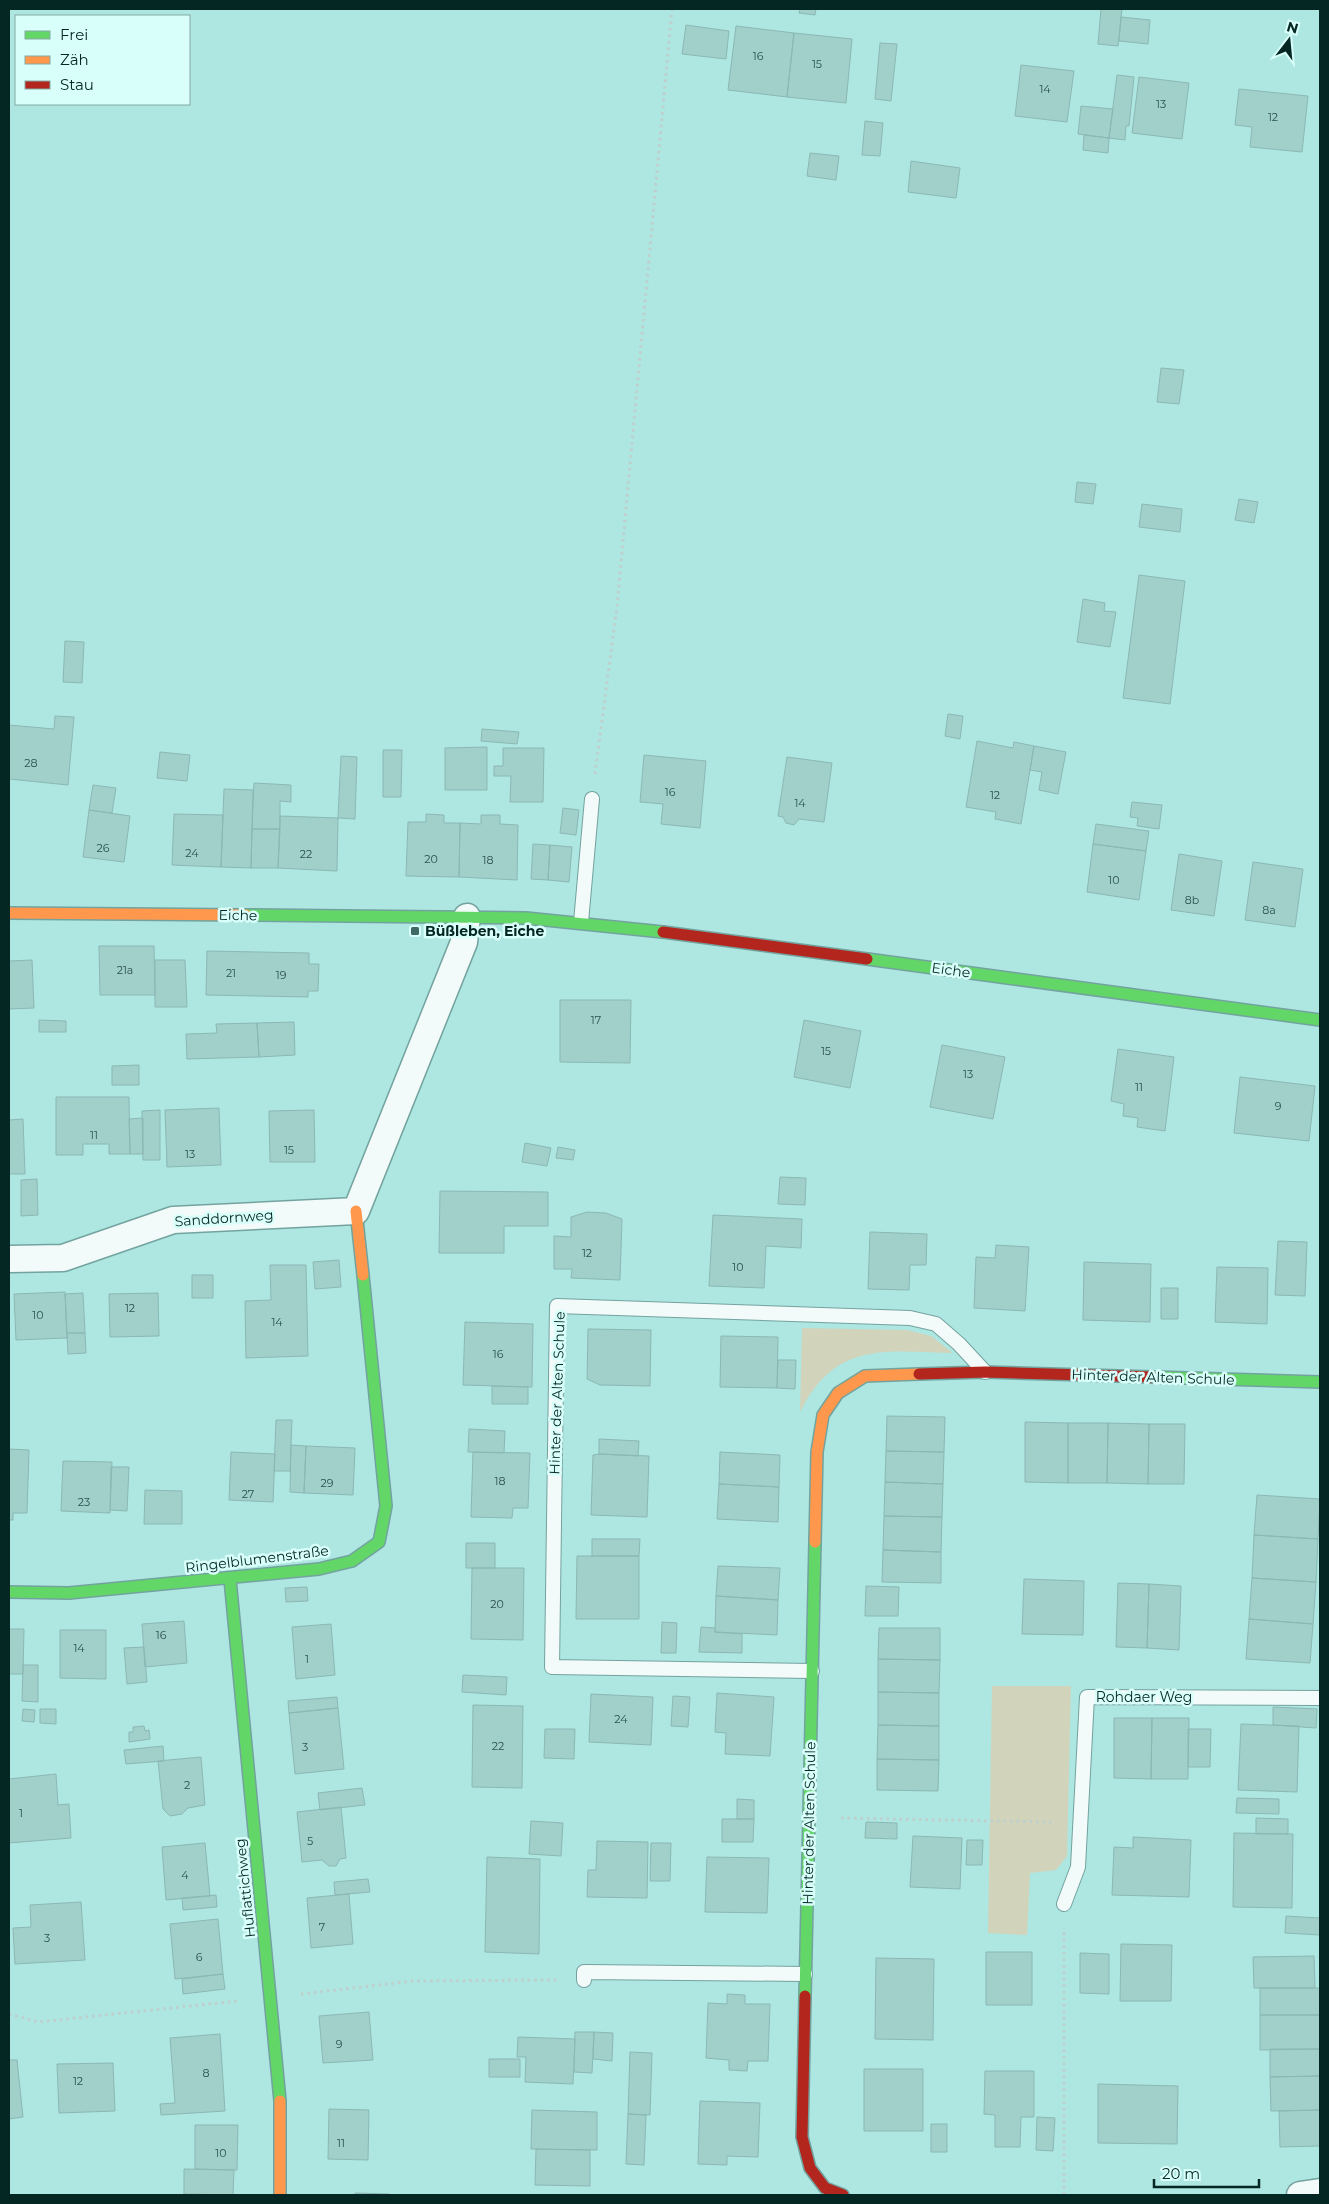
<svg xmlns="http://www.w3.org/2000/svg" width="1329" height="2204" font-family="Montserrat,sans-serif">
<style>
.green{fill:#d1d4bb}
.building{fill:#a1cfca;stroke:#8bb8b4}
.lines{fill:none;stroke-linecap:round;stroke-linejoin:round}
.lane-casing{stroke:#73a39f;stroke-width:16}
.street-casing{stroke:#73a39f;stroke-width:29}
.fast-casing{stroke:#73a39f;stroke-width:14}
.slow-casing{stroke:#73a39f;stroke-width:14}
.jam-casing{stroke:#73a39f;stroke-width:14}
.path{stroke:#becfcd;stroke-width:3;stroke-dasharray:2.5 4;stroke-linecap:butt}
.lane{stroke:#f3fbfa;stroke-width:14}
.street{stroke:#f3fbfa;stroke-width:26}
.fast{stroke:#63d668;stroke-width:11}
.slow{stroke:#ff974d;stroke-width:11}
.jam{stroke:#b3261e;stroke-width:11}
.poi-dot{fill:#3f6a66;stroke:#d9fffa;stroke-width:2}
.labels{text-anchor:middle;stroke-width:5;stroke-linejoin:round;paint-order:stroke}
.number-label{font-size:11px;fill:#2c524e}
.street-label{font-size:14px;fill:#042724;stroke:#d9fffa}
.poi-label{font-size:14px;font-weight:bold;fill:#042724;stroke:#d9fffa;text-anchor:start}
</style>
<rect width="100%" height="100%" fill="#aee6e1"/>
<!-- green -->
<path class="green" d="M802 1328 907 1330 931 1336 953 1353C884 1351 835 1341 800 1412Z
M992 1686H1071L1067 1856 1056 1870 1030 1873 1027 1935 988 1933Z"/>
<!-- building -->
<path class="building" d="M800 9H816L815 15 799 13Z
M1101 9H1122L1118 46 1098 44Z
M1121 17 1150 20 1148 44 1119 41Z
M686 25 729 31 726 59 682 54Z
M736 26 794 33 787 97 728 90Z
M794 33 852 39 846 103 787 97Z
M880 43 897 44 891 101 875 99Z
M1021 65 1074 71 1067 122 1015 116Z
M1117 75 1134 77 1129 126H1126L1125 140 1109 138Z
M1139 77 1189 83 1182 139 1132 133Z
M1239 89 1308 96 1302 152 1250 147 1252 127 1235 125Z
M1081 106 1113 109 1109 138 1078 134Z
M865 121 883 123 880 156 862 155Z
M1084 135 1109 138 1108 153 1083 150Z
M810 153 839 156 836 180 807 176Z
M911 161 960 168 956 198 908 192Z
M1161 368 1184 370 1179 404 1157 402Z
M1077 482 1096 484 1093 504 1075 502Z
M1239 499 1258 502 1254 523 1235 520Z
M1142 504 1182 509 1180 532 1139 527Z
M1139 575 1185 581 1170 704 1123 698Z
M1083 599 1105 603 1104 611 1116 612 1110 647 1077 642Z
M65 641 84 642 82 683 63 682Z
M948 714 963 716 960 739 945 736Z
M55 716 74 717 68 785 9 779V725L54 729Z
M482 729 519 732 517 744 481 741Z
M977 741 1013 748 1014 742 1034 746 1021 824 995 819 996 812 966 807Z
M1034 746 1066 752 1058 794 1039 790 1042 772 1030 770Z
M487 747V790H445V748Z
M503 748H544L543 802H510L511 776H494V766H503Z
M383 750H402L401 797H383Z
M160 752 190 755 187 781 157 778Z
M644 755 706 761 700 828 661 824 663 804 640 802Z
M341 756 357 757 355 819 338 818Z
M787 757 832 763 824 822 799 819 794 825 786 823 783 817 778 816Z
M254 783 291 785V802L280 801V829H252Z
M93 785 116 788 112 813 89 810Z
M224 789 253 790 251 868 221 867Z
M1132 802 1162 805 1159 829 1137 826 1138 818 1130 817Z
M563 808 579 810 576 835 560 833Z
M89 810 130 816 124 862 83 857Z
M174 814 223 815 221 867 172 865Z
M426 814 444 815V823H460L459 877 406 876 408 822H426Z
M481 815H500V824L518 825 517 880 459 877 460 823 481 824Z
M280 816 338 818 337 871 278 868Z
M1096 824 1149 831 1146 851 1093 844Z
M252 829H280L278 868H251Z
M533 844 550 845 548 880 531 879Z
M1093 844 1146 851 1139 900 1087 892Z
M550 845 572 847 569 882 548 880Z
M1179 854 1222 861 1214 916 1171 910Z
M1253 862 1303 869 1295 927 1245 920Z
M99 946H154L155 995H100Z
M207 951 309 953V964H319L318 991H308V997L206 995Z
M32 960 34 1008 9 1009V961Z
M155 960H185L187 1007H155Z
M560 1000H631L630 1063 560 1062Z
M39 1020 66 1021V1032H39Z
M804 1020 861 1031 850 1088 794 1077Z
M294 1022 295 1055 259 1057 257 1023Z
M257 1023 259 1057 187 1059 186 1034 217 1033 216 1024Z
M942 1045 1005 1057 993 1119 930 1107Z
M1118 1049 1174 1057 1165 1131 1137 1127 1138 1118 1123 1116 1124 1104 1111 1101Z
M139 1065V1085H112V1066Z
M1240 1077 1315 1086 1309 1141 1234 1133Z
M56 1097H129L130 1154H109V1144H83V1155H56Z
M219 1108 221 1165 167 1167 165 1110Z
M160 1110V1160H143L142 1111Z
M314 1110 315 1162H270L269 1111Z
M143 1118V1154H130L129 1119Z
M23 1119 25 1174H9V1120Z
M525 1143 551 1148 547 1166 522 1162Z
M558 1147 575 1150 573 1160 556 1158Z
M780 1177 806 1178 805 1205 778 1204Z
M37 1179 38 1215 21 1216V1180Z
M440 1191 548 1192V1226H504V1253H439Z
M587 1212 606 1213 622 1219 620 1280 571 1278 572 1269H554V1236L571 1237V1217Z
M713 1215 802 1219 801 1248 766 1246 764 1288 709 1286Z
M870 1232 927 1234 926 1265H910L909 1290 868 1289Z
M1278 1241 1307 1242 1305 1296 1275 1295Z
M996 1245 1029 1247 1025 1311 974 1308 976 1257 995 1258Z
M339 1260 341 1287 315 1289 313 1262Z
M1084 1262 1151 1264 1150 1322 1083 1320Z
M270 1265H306L308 1356 246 1358 245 1301 271 1300Z
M1217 1267 1268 1268 1267 1324 1215 1322Z
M192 1275H213V1298H192Z
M1161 1288H1178V1319H1161Z
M65 1292 67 1338 16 1340 14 1294Z
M83 1293 85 1333H67L65 1294Z
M158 1293 159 1336 110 1337 109 1294Z
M465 1322 533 1324 532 1387 463 1385Z
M588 1329 651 1330 650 1386 600 1385 587 1379Z
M67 1333H85L86 1353 68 1354Z
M721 1336 778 1337 777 1388 720 1387Z
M778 1360H796L795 1389 777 1388Z
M492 1386 528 1387V1404H492Z
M887 1416 945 1417 944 1452 886 1451Z
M276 1420H292L290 1471H274Z
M1025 1422 1068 1423V1483L1025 1482Z
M1068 1423H1108L1107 1483H1068Z
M1108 1423 1149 1424 1148 1484 1107 1483Z
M1149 1424H1185L1184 1484H1148Z
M469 1429 505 1431 504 1453 468 1452Z
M599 1439 639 1441 638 1456 599 1454Z
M291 1445 306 1446 304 1493 290 1492Z
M306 1446 355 1448 353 1495 304 1493Z
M9 1449 29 1450 27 1513H13V1520H9Z
M886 1451 944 1452 943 1484 885 1482Z
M231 1452 275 1454 273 1502 229 1500Z
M473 1452 530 1453 528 1508H513L512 1518 471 1517Z
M720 1452 780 1455 779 1487 719 1484Z
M599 1454 649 1456 647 1517 591 1515 593 1455Z
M63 1461 112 1462 110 1513 61 1511Z
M111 1467H129L127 1511 110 1510Z
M885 1482 943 1484 942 1517 884 1516Z
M719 1484 779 1487 778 1522 717 1519Z
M145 1490 182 1491V1524H144Z
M1257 1495 1320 1499 1318 1539 1254 1535Z
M884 1516 942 1517 941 1552 883 1550Z
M1254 1535 1318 1539 1316 1582 1252 1578Z
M592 1539H640L639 1556H592Z
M466 1543H495V1568H466Z
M883 1550 941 1552V1583L882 1582Z
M577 1556H639V1619H576Z
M718 1566 780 1568 778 1600 716 1596Z
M472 1568H524L523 1640 471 1639Z
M1252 1578 1316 1582 1313 1624 1249 1619Z
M1024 1579 1084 1581 1083 1635 1022 1634Z
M1118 1583 1149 1584 1147 1648 1116 1647Z
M1149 1584 1181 1586 1179 1650 1147 1648Z
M866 1586 899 1587 898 1616H865Z
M307 1587 308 1601 286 1602 285 1588Z
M716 1596 778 1600 777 1635 715 1632Z
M1249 1619 1313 1624 1310 1663 1246 1659Z
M184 1621 187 1663 145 1667 142 1624Z
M662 1622 677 1623 676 1653H661Z
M331 1624 335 1675 296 1679 292 1627Z
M701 1627 715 1628V1632L742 1634V1653L699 1652Z
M879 1628H940V1660L878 1659Z
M9 1629H24L23 1674H9Z
M60 1630H106V1679L60 1678Z
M144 1647 147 1682 127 1684 124 1648Z
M878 1659 940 1660 939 1693 878 1692Z
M23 1665H38V1702L22 1701Z
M463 1675 507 1677 506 1695 462 1692Z
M878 1692 939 1693V1726L878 1725Z
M717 1693 774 1697 770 1756 725 1754 726 1733 715 1732Z
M591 1694 653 1697 651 1745 589 1742Z
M673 1696 690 1697 688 1727 671 1726Z
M337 1697 338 1708 289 1713 288 1701Z
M473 1705 523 1706 522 1788 472 1787Z
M1273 1707 1317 1709 1316 1728 1273 1725Z
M338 1708 344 1769 295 1774 289 1713Z
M23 1709 35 1710 34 1722 22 1721Z
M40 1709H56V1724L40 1723Z
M1114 1718H1152L1151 1779 1114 1778Z
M1152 1718H1189L1188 1779H1151Z
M1241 1724 1299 1726 1297 1792 1238 1790Z
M878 1725 939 1726V1760L877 1759Z
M144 1726 145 1731 149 1730 150 1739 129 1742V1732H133V1727Z
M545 1729H575L574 1759 544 1758Z
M1188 1729H1211L1210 1767H1188Z
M163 1746 164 1761 126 1764 124 1750Z
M201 1757 205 1805 188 1808 182 1814 170 1816 163 1809 158 1761Z
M877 1759 939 1760 938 1791 877 1790Z
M56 1774 58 1805 69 1804 71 1838 9 1843V1779Z
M362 1788 365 1805 320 1810 318 1793Z
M1237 1798 1279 1799V1814L1236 1813Z
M737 1799 754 1800V1819H737Z
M341 1807 346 1858 340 1859 336 1866H329L322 1860 302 1862 297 1812Z
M1256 1818 1288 1819V1834H1256Z
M722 1819H754L753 1842H722Z
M531 1821 563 1823 561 1856 529 1854Z
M866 1822 897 1823V1839L865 1838Z
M1234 1833 1293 1834 1292 1908 1233 1907Z
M913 1836 962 1838 960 1889 910 1887Z
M1133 1837 1191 1840 1189 1897 1112 1895 1114 1847 1133 1848Z
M967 1840H983L982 1865H966Z
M597 1841 648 1842 647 1898 587 1897 588 1870H596Z
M205 1843 210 1896 166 1900 162 1847Z
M651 1843H671L670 1881H650Z
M487 1857 540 1859 539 1954 485 1952Z
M707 1857 769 1858 767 1913 705 1912Z
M368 1879 370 1892 335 1895 334 1882Z
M349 1894 353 1944 311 1948 307 1898Z
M216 1895 217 1907 183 1910 182 1898Z
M81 1902 85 1960 15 1964 13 1928 31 1927 30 1905Z
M1286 1916 1320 1918V1935L1285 1933Z
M218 1919 223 1974 175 1979 170 1924Z
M1121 1944 1172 1945 1171 2001H1120Z
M986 1952H1032V2005H986Z
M1080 1953 1109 1954V1994L1080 1993Z
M1314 1956 1315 1988H1254L1253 1957Z
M876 1958 934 1959 933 2040 875 2039Z
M223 1974 225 1989 183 1994 182 1979Z
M1260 1988H1320V2015H1260Z
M727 1994 745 1995V2004H770L768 2061H748L747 2071 729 2070V2060L706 2058 708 2003 727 2004Z
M369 2012 373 2060 323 2063 319 2016Z
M1260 2015H1320V2049L1260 2050Z
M575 2032H594L592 2073 574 2072Z
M594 2032 613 2033 612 2061 593 2059Z
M220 2034 225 2111 161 2115 160 2104 175 2103 170 2038Z
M518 2037 575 2039 573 2084 525 2082 526 2057H517Z
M1270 2049H1320V2076L1270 2077Z
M630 2052 652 2053 650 2115 628 2114Z
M489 2059H520V2077H489Z
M9 2060H17L23 2117 9 2119Z
M113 2063 115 2111 59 2113 57 2064Z
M864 2069H923V2131H864Z
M985 2071H1034V2117H1021L1020 2147H995V2115L984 2114Z
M1320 2076V2110L1271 2111 1270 2077Z
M1098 2084 1178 2086 1177 2144 1098 2143Z
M700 2101 760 2103 758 2157 727 2156V2165L698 2164Z
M329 2109 369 2110 368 2160 328 2159Z
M532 2110 597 2112V2150L531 2149Z
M1320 2110V2146L1280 2147 1279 2111Z
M628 2114 646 2115 644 2165 626 2164Z
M1037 2117 1055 2118 1053 2151 1036 2150Z
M931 2124H947V2152H931Z
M195 2125H238L237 2170 195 2169Z
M536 2149 590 2150V2186L535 2185Z
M184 2169 234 2170 233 2195 184 2194Z
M355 2193 389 2194V2195H355Z"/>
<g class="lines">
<defs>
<path id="lane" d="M581 922 592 799
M812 1671 552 1667 557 1306 910 1318 936 1324 959 1344 985 1372
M1064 1904 1078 1867 1087 1697 1320 1698
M584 1980V1972L805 1974"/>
<path id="street" d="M9 1259 63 1258 173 1220 356 1211 464 942 467 917
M1300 2195 1320 2192"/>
<path id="fast" d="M246 915 526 918 663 932
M867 959 1320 1020
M1153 1377 1320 1382
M230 1579 280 2101
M9 1592 69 1593 319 1569 352 1561 379 1542 386 1506 363 1275
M805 1996 815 1542"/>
<path id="slow" d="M9 913 246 915
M356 1211 363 1275
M815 1542 817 1452 823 1415 838 1393 865 1376 919 1374
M280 2195V2101"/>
<path id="jam" d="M663 932 867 959
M919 1374 985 1372 1153 1377
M805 1996 802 2137 810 2168 825 2188 843 2195"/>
</defs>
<!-- lane casing -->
<use href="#lane" class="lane-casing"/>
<!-- street casing -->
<use href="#street" class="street-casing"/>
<!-- fast casing -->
<use href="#fast" class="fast-casing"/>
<!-- slow casing -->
<use href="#slow" class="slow-casing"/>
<!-- jam casing -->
<use href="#jam" class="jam-casing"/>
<!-- path -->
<path class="path" d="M595 774 617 606 672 9
M841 1818 1055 1822
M301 1994 412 1981 559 1980
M9 2014 38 2022 238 2001
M1064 2195V1928"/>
<!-- lane -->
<use href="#lane" class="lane"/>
<!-- street -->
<use href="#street" class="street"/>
<!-- fast -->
<use href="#fast" class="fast"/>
<!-- slow -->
<use href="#slow" class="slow"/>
<!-- jam -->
<use href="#jam" class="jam"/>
</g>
<!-- markers -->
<rect class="poi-dot" x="410" y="926" width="10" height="10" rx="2.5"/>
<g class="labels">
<!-- number labels -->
<g class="number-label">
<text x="758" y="60">16</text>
<text x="817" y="68">15</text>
<text x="1045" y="93">14</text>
<text x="1161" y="108">13</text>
<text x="1273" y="121">12</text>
<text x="31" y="767">28</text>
<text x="670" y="796">16</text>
<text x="995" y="799">12</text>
<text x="800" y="807">14</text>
<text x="103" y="852">26</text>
<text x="192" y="857">24</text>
<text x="306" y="858">22</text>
<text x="431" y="863">20</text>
<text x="488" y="864">18</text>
<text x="1114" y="884">10</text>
<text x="1192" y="904">8b</text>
<text x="1269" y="914">8a</text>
<text x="125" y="974">21a</text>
<text x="231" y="977">21</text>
<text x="281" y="979">19</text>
<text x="596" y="1024">17</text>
<text x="826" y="1055">15</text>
<text x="968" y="1078">13</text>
<text x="1139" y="1091">11</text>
<text x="1278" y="1110">9</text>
<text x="94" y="1139">11</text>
<text x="289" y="1154">15</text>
<text x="190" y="1158">13</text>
<text x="587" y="1257">12</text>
<text x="738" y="1271">10</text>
<text x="130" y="1312">12</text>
<text x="38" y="1319">10</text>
<text x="277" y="1326">14</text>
<text x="498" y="1358">16</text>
<text x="500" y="1485">18</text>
<text x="327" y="1487">29</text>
<text x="248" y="1498">27</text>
<text x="84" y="1506">23</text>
<text x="497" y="1608">20</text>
<text x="161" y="1639">16</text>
<text x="79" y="1652">14</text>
<text x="307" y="1663">1</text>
<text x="621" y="1723">24</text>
<text x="498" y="1750">22</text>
<text x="305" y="1751">3</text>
<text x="187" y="1789">2</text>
<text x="21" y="1817">1</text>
<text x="310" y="1845">5</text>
<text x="185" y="1879">4</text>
<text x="322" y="1931">7</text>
<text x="47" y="1942">3</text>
<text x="199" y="1961">6</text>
<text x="339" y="2048">9</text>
<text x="206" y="2077">8</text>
<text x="78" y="2085">12</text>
<text x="341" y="2147">11</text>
<text x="221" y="2157">10</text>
</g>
<!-- street labels -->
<g class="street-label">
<text transform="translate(238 915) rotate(1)" y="5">Eiche</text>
<text transform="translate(951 970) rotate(8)" y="5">Eiche</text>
<text transform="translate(224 1218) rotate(-4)" y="5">Sanddornweg</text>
<text transform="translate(1153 1377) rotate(2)" y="5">Hinter der Alten Schule</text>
<text transform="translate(557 1393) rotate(-88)" y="5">Hinter der Alten Schule</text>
<text transform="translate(257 1559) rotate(-7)" y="5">Ringelblumenstraße</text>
<text x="1144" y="1702">Rohdaer Weg</text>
<text transform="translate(809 1823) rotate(-89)" y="5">Hinter der Alten Schule</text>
<text transform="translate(245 1888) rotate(-96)" y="5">Huflattichweg</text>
</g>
<!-- poi labels -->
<g class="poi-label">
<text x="425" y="936">Büßleben, Eiche</text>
</g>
</g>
<!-- border -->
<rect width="1329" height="2204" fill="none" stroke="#042724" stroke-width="20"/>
<!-- legend -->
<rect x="15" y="15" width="175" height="90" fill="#d9fffa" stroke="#84a9a4"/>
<rect x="25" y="31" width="25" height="8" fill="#63d668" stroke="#84a9a4"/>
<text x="60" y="40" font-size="15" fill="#042724">Frei</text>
<rect x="25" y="56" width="25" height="8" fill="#ff974d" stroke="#84a9a4"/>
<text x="60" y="65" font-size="15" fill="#042724">Zäh</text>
<rect x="25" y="81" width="25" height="8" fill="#b3261e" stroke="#84a9a4"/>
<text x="60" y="90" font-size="15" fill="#042724">Stau</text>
<!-- north arrow -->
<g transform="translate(1289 40) rotate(16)" stroke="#d9fffa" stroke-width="4" paint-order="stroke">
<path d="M0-4L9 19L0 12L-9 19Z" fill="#042724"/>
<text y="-8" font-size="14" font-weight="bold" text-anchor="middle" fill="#042724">N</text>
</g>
<!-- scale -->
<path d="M1154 2179v8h105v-8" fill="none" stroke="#042724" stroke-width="2.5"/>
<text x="1162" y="2179" font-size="15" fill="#042724" stroke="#d9fffa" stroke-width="4" paint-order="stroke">20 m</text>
</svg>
